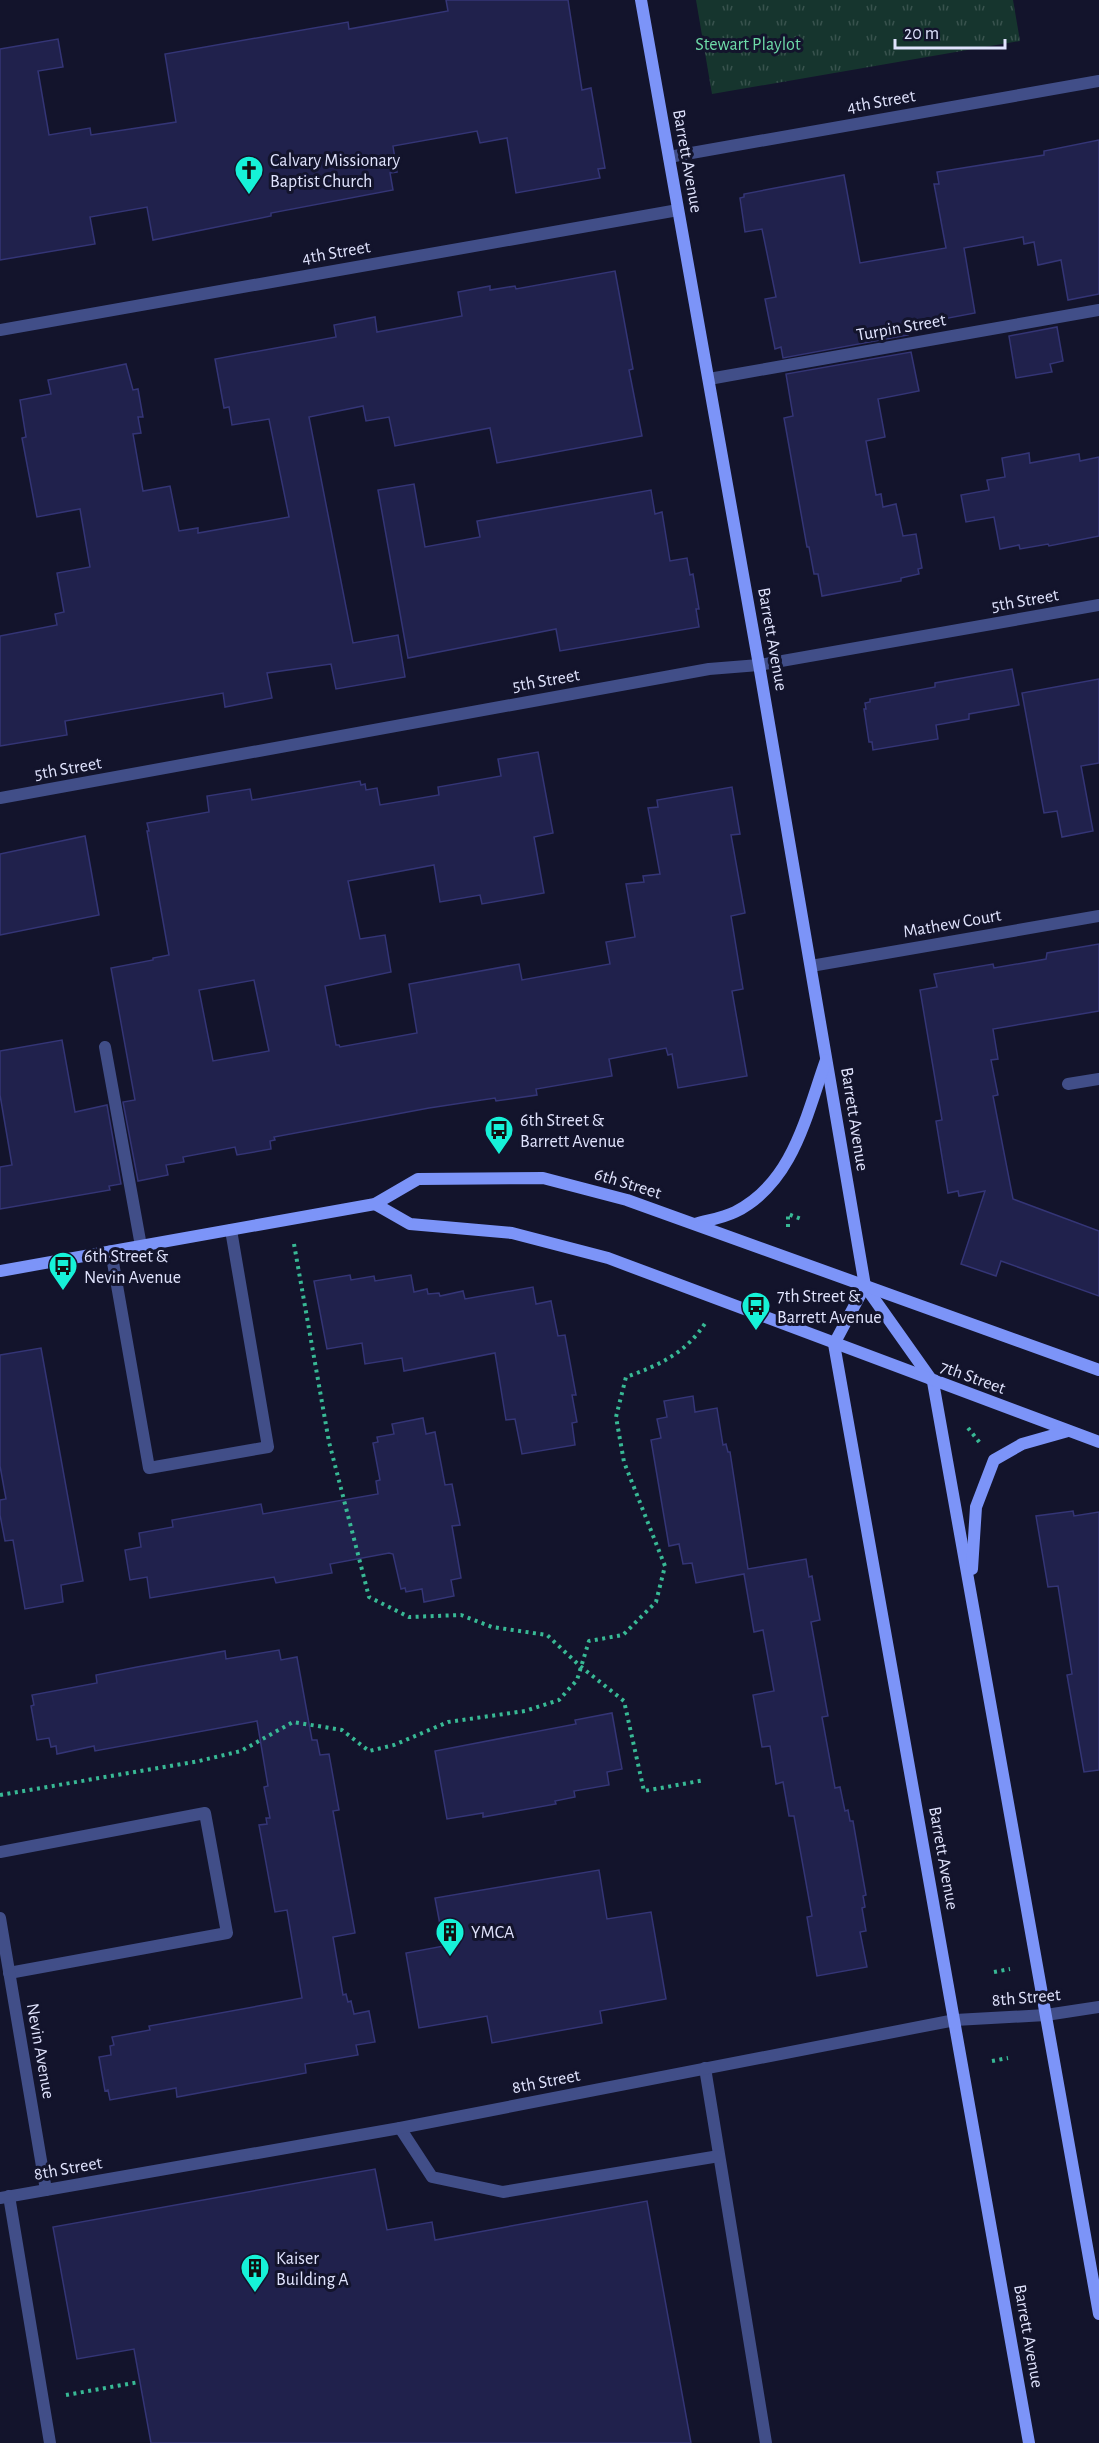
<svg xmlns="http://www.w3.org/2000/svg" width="1099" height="2443" viewBox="0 0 1099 2443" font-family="'Alegreya Sans',sans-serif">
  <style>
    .grass { fill: url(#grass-tufts) }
    .building { fill: #20214c; stroke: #343576; stroke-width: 1.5; fill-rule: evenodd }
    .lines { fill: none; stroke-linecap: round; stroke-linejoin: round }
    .path { stroke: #38b995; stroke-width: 4; stroke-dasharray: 3 4.5; stroke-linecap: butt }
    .lane { stroke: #414e88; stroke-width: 12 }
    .street { stroke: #414e88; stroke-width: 12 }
    .secondary { stroke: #7c94f8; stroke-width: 12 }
    .labels { text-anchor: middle; stroke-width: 6; stroke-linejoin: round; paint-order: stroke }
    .park-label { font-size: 18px; fill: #6edba8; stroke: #13142c }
    .street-label { font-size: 18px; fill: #e0e3fd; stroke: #13142c }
    .poi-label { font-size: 18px; fill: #e0e3fd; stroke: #13142c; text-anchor: start }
  </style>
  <defs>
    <pattern id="grass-tufts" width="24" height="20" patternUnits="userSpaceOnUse" patternTransform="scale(1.5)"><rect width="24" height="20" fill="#16352e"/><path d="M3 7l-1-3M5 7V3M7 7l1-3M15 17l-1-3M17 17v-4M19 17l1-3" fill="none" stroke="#38524d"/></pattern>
  </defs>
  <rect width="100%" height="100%" fill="#13142c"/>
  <path class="grass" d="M696 0H1013L1020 41 712 94Z"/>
  <g class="building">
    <path d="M446 0H568L582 90 591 88 605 168 598 169 600 178 516 193 507 138 480 143 477 131 393 146 397 172 390 173 393 190 271 213V216L153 240 147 207 90 217 95 244 0 260V49L58 39 63 67 38 71 49 135 90 128 91 135 176 122 165 54 348 22 349 29 448 11Z"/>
    <path d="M1099 140V294L1068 300 1061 260 1038 265 1034 242 1024 244 1023 237 964 248 975 313 906 326 908 335 783 358 781 347 775 349 765 299 776 297 762 229 745 232 740 198 744 197V194L844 175 860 263 946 248 934 184H939L937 172 1044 155V151Z"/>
    <path d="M615 271 633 369 629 370 642 436 497 463 490 428 395 446 389 417 366 421 363 406 309 417 353 643 398 635 405 677 336 689 331 664 267 673 272 698 225 707 223 693 65 721 67 735 0 746V636L57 625 55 614 64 612 57 573 90 567 80 509 37 517 22 438 26 437 20 400 51 394 48 380 126 364 133 390 138 389 143 417H138L141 433 133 434 143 491 170 486 179 531 198 528V533L289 517 269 419 232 425 229 407 224 408 215 359 336 337 334 325 375 317 377 332 462 316 458 292 490 286V290L515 286 516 289Z"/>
    <path d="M1057 327 1063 361 1050 364 1052 372 1016 378 1009 336Z"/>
    <path d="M911 352 919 391 878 399 885 437 866 441 876 495 881 494 883 507 896 504 903 536 916 534 922 568 918 569 919 574 901 578V581L822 596 818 574H814L809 547H807L784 418 793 416 786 374Z"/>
    <path d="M1029 453 1030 463 1079 454 1080 461 1099 457V536L1049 546 1048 544 1020 549 1019 545 1000 549 994 517 966 522 961 495 989 490 987 480 1005 477 1002 458Z"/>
    <path d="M414 484 425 547 480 537 477 521 651 490 655 514 662 512 670 561 687 558 690 575 693 574 699 609H696L699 627 560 651 556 629 408 658 378 490Z"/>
    <path d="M1012 669 1019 705 969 714V719L936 725 938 739 873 750 872 742H869L864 709H866L865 703 870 702V699L935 687V683Z"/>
    <path d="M1099 679V763L1081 766 1093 831 1062 837 1057 811 1044 813 1022 693Z"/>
    <path d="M538 752 553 833 534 837 544 893 482 904 480 895 440 902 434 865 348 881 360 939 385 935 391 972 325 986 336 1045H339L340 1047 417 1033 409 984 519 964 522 980 610 964 606 942 635 937 626 884 644 882 643 876 660 874 648 808 658 807 657 800 732 787 740 834 731 835 745 913 731 916 743 989 732 991 747 1076 678 1088 672 1054 668 1055 666 1048 609 1059 612 1076 536 1089 537 1095 496 1101 495 1098 429 1108 274 1137 275 1140 270 1141 271 1149 237 1155 235 1147 183 1157 184 1162 166 1165 168 1175 138 1181 123 1102 135 1100 111 968 153 960V958L169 955 147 831H149L147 823 209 812 207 796 250 789 252 800 360 781 361 785 365 784 366 790 377 788 380 805 439 795 438 787 501 776 498 759ZM254 980 269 1051 213 1061 199 990Z"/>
    <path d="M85 836 99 915 0 935V854Z"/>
    <path d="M1099 944V1011L993 1029 998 1059 991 1060 998 1095 993 1096 1013 1199 1099 1231V1296L1001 1261 996 1276 961 1264 985 1191 959 1196 958 1191 948 1193 936 1121 942 1120 920 990 937 987 934 974 993 964 994 968 1046 959 1047 953Z"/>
    <path d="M62 1040 75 1112 107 1105 121 1184 109 1186 110 1190 0 1209V1167L12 1165 0 1095V1051Z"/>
    <path d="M350 1275 351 1280 374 1276 375 1281 411 1275 414 1292 427 1289 428 1294 439 1293 440 1296 463 1291 465 1299 533 1287 536 1304 551 1301 558 1336 565 1335 576 1395H572L577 1422 572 1423 575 1445 522 1454 515 1419 506 1420 495 1353 404 1371 402 1358 365 1364 362 1343 327 1349 314 1281Z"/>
    <path d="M41 1348 83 1581 61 1585 63 1602 25 1609 13 1540 5 1541 0 1515V1500L6 1499 0 1466V1355Z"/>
    <path d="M693 1396 695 1412 717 1408 723 1445 726 1444 728 1452H730L748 1569 806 1559 809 1577 812 1576 820 1620 811 1622 828 1716 822 1717 835 1788 840 1787 845 1811 848 1810 850 1821H853L862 1873 866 1895 863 1896 865 1907 862 1908 866 1931 860 1932 867 1967 817 1976 807 1917 812 1916 794 1816H789L783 1782 776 1784 770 1746 762 1747 753 1695 774 1691 763 1630 754 1632 744 1574 696 1583 692 1563 683 1564 679 1544 669 1546 651 1440 661 1438 657 1419 667 1417 664 1401Z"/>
    <path d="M423 1418 426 1434 435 1432 445 1485 452 1484 460 1525 452 1526 461 1578 451 1580 454 1596 424 1602 422 1589 406 1592 405 1588 401 1589 393 1554 389 1553 330 1564 332 1573 276 1583 274 1577 150 1598 147 1577 130 1580 125 1550 141 1547 139 1533 173 1527 172 1520 261 1504 263 1514 378 1494 376 1481 380 1480 373 1443 378 1442 377 1437 394 1434 392 1424Z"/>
    <path d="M1073 1511 1074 1516 1099 1512V1770L1084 1772 1067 1675 1072 1674 1058 1586 1048 1587 1036 1516Z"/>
    <path d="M279 1650 281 1660 297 1657 312 1740H317L320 1755 329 1754 339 1810 333 1811 355 1933 333 1937 343 1995 346 1994 348 2002 351 2001 354 2014 369 2011 375 2042 356 2045 358 2055 305 2064 306 2073 177 2097 176 2088 110 2100 108 2090 105 2091 99 2057 111 2055 110 2046 114 2045 112 2037 150 2030 149 2026 302 1998 287 1910 275 1912 259 1825 267 1824 266 1818H270L264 1787 268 1786 257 1721 95 1751 94 1746 57 1754 56 1746 51 1747 49 1738 37 1740 31 1706 34 1705 32 1695 97 1683 96 1675 137 1667 225 1651 226 1659Z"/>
    <path d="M612 1713 622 1769 607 1772 609 1785 574 1791 575 1797 555 1801 556 1804 483 1817V1813L447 1819 435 1751 576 1724 575 1720Z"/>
    <path d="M599 1870 607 1919 651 1912 666 1999 600 2011 602 2023 492 2043 487 2016 419 2028 406 1953 444 1946 435 1898Z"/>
    <path d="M375 2169 387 2230 432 2222 435 2240 647 2201 691 2443H151L134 2349 77 2359 53 2227Z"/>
  </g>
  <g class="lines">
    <g class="path">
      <path d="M788 1227V1214L801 1219"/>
      <path d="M294 1244 329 1442 369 1597 409 1617 461 1615 492 1627 547 1635 580 1666 624 1701 644 1791 705 1780"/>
      <path d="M968 1428 980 1443"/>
      <path d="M0 1795 199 1761 241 1751 293 1722 342 1730 369 1751 394 1745 448 1722 525 1711 559 1700 577 1680 589 1641 623 1635 656 1602 665 1566 624 1462 616 1417 626 1377C660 1365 686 1353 706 1322"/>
      <path d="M994 1972 1010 1969"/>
      <path d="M992 2061 1008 2058"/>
      <path d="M66 2395 139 2382"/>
    </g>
    <g class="lane">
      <path d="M709 379 1099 310"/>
      <path d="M811 966 1099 916"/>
      <path d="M105 1047 141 1246"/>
      <path d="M1068 1084 1099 1079"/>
      <path d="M111 1251 149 1468 268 1447 231 1230"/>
      <path d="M0 1852 205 1813 227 1933 9 1973"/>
      <path d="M705 2068 766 2443"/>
      <path d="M400 2128 432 2177 503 2192 719 2156"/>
      <path d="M9 2196 50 2443"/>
    </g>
    <g class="street">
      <path d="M669 157 1099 81"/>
      <path d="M0 330 678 210"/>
      <path d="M0 798 709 669 759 665 1099 605"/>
      <path d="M0 1918 46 2190"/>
      <path d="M0 2198 400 2128 955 2020 1046 2015 1099 2007"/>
    </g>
    <g class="secondary">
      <path d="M641 0 759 665 865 1286 933 1382 1099 2314"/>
      <path d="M375 1204 410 1224 512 1233 608 1258 1099 1442"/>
      <path d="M695 1224C708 1220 723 1218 735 1212 793 1183 806 1116 826 1060"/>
      <path d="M0 1271 375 1204 418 1179 543 1178 627 1200 1099 1370"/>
      <path d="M865 1286 834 1344 1029 2443"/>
      <path d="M972 1569 976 1507 994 1460 1022 1444 1068 1431"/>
    </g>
  </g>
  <defs>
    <g id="church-pin" transform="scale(1.5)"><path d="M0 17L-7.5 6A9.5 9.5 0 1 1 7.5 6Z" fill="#16f2d8" stroke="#13142c"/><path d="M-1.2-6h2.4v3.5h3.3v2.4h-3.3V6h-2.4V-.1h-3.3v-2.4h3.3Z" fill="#111"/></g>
    <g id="bus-pin" transform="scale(1.5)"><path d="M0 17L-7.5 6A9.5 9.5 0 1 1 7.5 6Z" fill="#16f2d8" stroke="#13142c"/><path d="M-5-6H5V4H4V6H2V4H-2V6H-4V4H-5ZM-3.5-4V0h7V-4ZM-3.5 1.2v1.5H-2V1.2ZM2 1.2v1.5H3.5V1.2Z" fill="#111"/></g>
    <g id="building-pin" transform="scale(1.5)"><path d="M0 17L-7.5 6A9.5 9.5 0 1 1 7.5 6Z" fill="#16f2d8" stroke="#13142c"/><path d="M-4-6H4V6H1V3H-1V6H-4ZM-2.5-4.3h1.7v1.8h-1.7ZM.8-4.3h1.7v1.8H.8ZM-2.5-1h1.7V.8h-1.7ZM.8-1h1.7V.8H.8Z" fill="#111"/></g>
  </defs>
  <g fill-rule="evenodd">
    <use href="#church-pin" x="249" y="170"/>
    <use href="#bus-pin" x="499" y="1130"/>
    <use href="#bus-pin" x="63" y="1266"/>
    <use href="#bus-pin" x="756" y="1306"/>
    <use href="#building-pin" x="450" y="1932"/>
    <use href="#building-pin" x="255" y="2268"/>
  </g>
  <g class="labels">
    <g class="park-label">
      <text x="748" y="50">Stewart Playlot</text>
    </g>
    <g class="street-label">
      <text transform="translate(881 101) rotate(-10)" y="6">4th Street</text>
      <text transform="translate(688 161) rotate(80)" y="6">Barrett Avenue</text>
      <text transform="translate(336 252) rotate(-10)" y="6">4th Street</text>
      <text transform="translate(901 327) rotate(-10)" y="6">Turpin Street</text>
      <text transform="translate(1025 600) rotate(-10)" y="6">5th Street</text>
      <text transform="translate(773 639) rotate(80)" y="6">Barrett Avenue</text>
      <text transform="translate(546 680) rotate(-10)" y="6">5th Street</text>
      <text transform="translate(68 768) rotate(-10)" y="6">5th Street</text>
      <text transform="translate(952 923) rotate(-10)" y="6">Mathew Court</text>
      <text transform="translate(855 1119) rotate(81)" y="6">Barrett Avenue</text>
      <text transform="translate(628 1183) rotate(17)" y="6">6th Street</text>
      <text transform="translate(973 1377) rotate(20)" y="6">7th Street</text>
      <text transform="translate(944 1858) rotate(80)" y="6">Barrett Avenue</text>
      <text transform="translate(1026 1997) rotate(-5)" y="6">8th Street</text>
      <text transform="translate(41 2051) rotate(80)" y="6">Nevin Avenue</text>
      <text transform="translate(546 2081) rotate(-11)" y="6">8th Street</text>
      <text transform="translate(68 2168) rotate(-10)" y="6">8th Street</text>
      <text transform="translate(1029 2336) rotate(80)" y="6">Barrett Avenue</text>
    </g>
    <g class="poi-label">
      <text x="270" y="166">Calvary Missionary<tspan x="270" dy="21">Baptist Church</tspan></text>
      <text x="520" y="1126">6th Street &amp;<tspan x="520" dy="21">Barrett Avenue</tspan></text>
      <text x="84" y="1262">6th Street &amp;<tspan x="84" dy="21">Nevin Avenue</tspan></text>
      <text x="777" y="1302">7th Street &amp;<tspan x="777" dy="21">Barrett Avenue</tspan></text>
      <text x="471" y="1938">YMCA</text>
      <text x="276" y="2264">Kaiser<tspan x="276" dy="21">Building A</tspan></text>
    </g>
  </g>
  <path d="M895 39v9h110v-9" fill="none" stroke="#e0e3fd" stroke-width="3"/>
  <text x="904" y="39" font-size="18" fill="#e0e3fd" stroke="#13142c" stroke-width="4.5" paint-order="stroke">20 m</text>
</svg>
